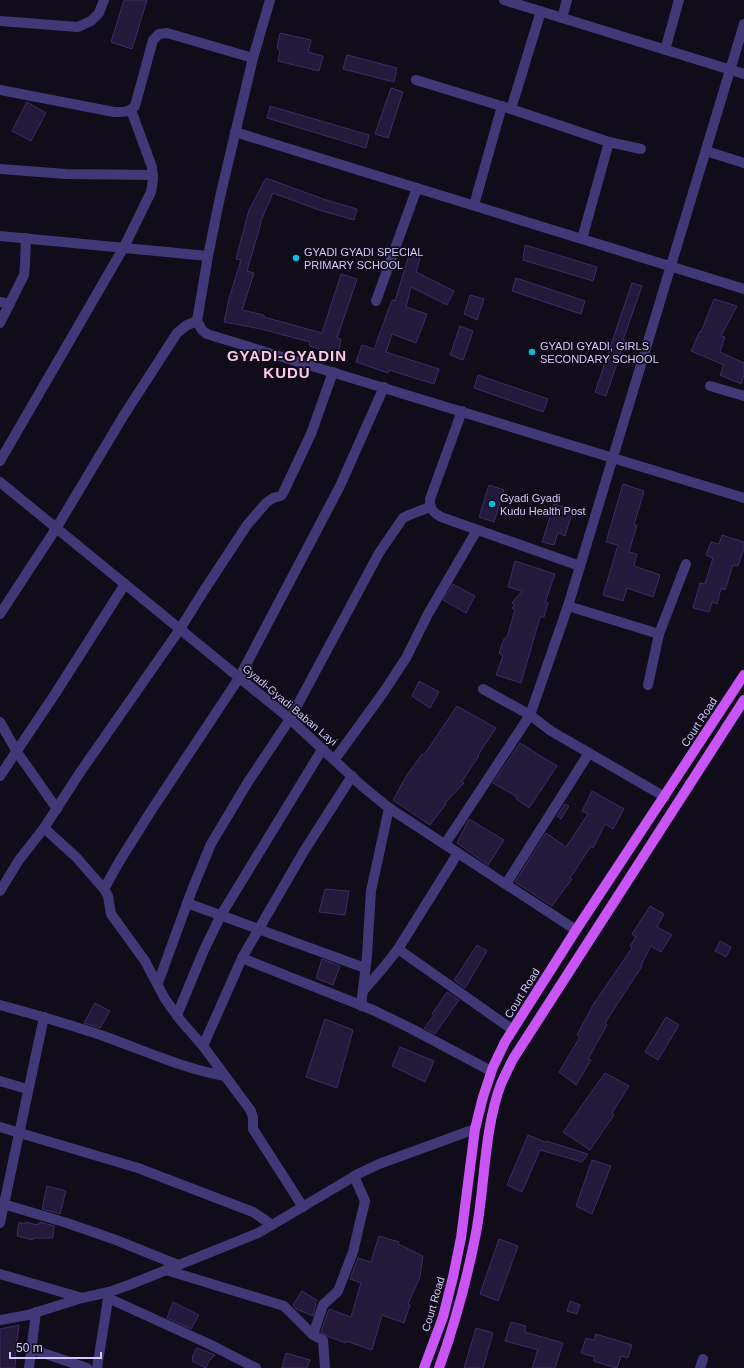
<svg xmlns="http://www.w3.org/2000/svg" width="744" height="1368" viewBox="0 0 744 1368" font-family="Arial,sans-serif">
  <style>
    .building { fill: #23193a; stroke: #3d2c65 }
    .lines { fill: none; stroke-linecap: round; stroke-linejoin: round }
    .minor { stroke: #413977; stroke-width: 10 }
    .major { stroke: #c955f6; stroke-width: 10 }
    .poi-dot { fill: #0db9e3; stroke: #100c1a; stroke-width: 1.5 }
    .labels { text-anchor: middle; stroke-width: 3.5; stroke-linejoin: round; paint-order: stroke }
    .poi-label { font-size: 11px; fill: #d3c8fc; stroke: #100c1a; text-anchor: start }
    .street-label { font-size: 11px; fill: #d3c8fc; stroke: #100c1a }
    .district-label { font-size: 15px; font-weight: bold; letter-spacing: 1px; fill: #fccae5; stroke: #100c1a }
  </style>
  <rect width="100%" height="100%" fill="#100c1a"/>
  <g class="building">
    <path d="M124 0H147L132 49 111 42Z"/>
    <path d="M280 33 311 40 308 52 323 56 319 71 278 61 280 51 277 48Z"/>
    <path d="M347 55 397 68 394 82 343 69Z"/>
    <path d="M391 88 403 92 388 138 375 134Z"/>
    <path d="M27 102 46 113 31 141 12 131Z"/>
    <path d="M270 106 369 135 366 148 267 118Z"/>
    <path d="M266 178 326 200 357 209 354 220 319 210 273 193 260 223H261L247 271 254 273 242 310 264 315V317L322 333 341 274 357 279 337 338 341 339 338 354 309 346 310 342 261 329 224 322 229 299 241 260 236 259 249 210Z"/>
    <path d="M525 245 597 267 593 281 523 260Z"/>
    <path d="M409 255 420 258 416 272 454 291 447 305 411 287 406 307 427 314 416 343 392 334 386 352 439 369 434 384 389 370 388 373 356 362 362 345 374 349 392 300 395 301Z"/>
    <path d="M516 278 585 301 581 314 512 291Z"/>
    <path d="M632 283 642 286 623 340H625L606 396 595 392Z"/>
    <path d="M470 295 484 299 477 320 464 314Z"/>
    <path d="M714 299 737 306 721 336 725 337 720 352 744 363V375L741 384 720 375 724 365 691 351 700 331 701 332Z"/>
    <path d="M460 326 473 331 463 360 450 355Z"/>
    <path d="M478 375 548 399 543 412 474 388Z"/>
    <path d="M623 484 644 491 634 525H637L629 552 637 554 634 566 660 575 653 597 627 588 623 601 603 595 618 545 606 542Z"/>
    <path d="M489 485 504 490 494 522 479 517Z"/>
    <path d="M554 504 573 510 565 536 558 533 554 545 542 542Z"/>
    <path d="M722 535 744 542V548L738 566 733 565 725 590 721 588 717 604 712 602 709 612 693 608 700 583 705 584 713 558 706 555 711 542 719 544Z"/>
    <path d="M515 561 555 574 545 603H548L544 617H540L521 683 496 675 503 656 499 653 504 639 507 637 515 610 512 608 515 605 512 603 522 591 508 587Z"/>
    <path d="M453 584 475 596 466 613 443 600Z"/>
    <path d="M419 681 439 692 430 708 412 696Z"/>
    <path d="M457 706 496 728 478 755 479 756 462 781 464 783 445 803 446 804 430 825 393 800 407 775 422 754 424 755Z"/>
    <path d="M520 743 557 766 529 808 516 799 517 797 493 783Z"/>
    <path d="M592 791 624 809 613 829 605 824 593 848 591 846 570 878 572 879 552 906 515 882 546 833 566 847 588 814 582 811Z"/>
    <path d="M565 804 569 806 561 819 557 816Z"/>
    <path d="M469 819 504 840 488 865 457 843Z"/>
    <path d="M325 889 349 891 345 915 319 912Z"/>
    <path d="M650 906 664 914 657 927 672 935 661 952 651 946 641 965 642 966 605 1023 607 1025 588 1059 591 1060 576 1085 559 1072 580 1037 577 1035 593 1005 632 948 630 946 636 937 632 934Z"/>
    <path d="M720 941 731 947 726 957 715 951Z"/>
    <path d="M477 945 487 951 465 988 454 980Z"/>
    <path d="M322 959 340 966 333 985 316 978Z"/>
    <path d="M447 992 459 1000 435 1034 424 1028 434 1015 432 1014Z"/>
    <path d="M95 1003 110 1011 100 1028 84 1023Z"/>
    <path d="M666 1017 679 1025 658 1060 645 1052Z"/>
    <path d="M325 1019 353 1030 337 1088 306 1077Z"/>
    <path d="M400 1047 434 1061 425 1082 392 1066Z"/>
    <path d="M605 1073 629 1086 612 1113 614 1115 590 1150 563 1132Z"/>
    <path d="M528 1135 545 1142 546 1141 588 1154 582 1162 540 1150 522 1192 507 1185Z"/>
    <path d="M592 1160 611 1166 592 1214 576 1206Z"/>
    <path d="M47 1186 66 1191 60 1214 42 1209Z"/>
    <path d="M19 1222 24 1224 26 1222 37 1225V1224H40V1222L54 1226 53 1238H33V1240L17 1236Z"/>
    <path d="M379 1236 399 1242 398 1244 423 1256 420 1277 408 1304 410 1305 404 1323 382 1315 372 1350 346 1341V1343L329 1337 321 1332 329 1309 351 1317 361 1283 350 1279 358 1258 371 1262Z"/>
    <path d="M499 1239 518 1246 498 1301 480 1294Z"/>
    <path d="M302 1291 317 1300 315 1304H316L313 1316 296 1309 293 1305Z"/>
    <path d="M570 1301 580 1305 577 1314 567 1311Z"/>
    <path d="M173 1302 199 1315 191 1329 167 1318Z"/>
    <path d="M511 1322 526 1326 525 1332 563 1343 555 1368H532L538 1350 505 1341Z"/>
    <path d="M19 1325 15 1355 16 1356 15 1368H0V1329Z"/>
    <path d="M476 1328 493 1333 483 1368H464Z"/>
    <path d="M596 1334 632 1345 628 1358 621 1356 617 1368H616L593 1361 595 1357 581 1353 586 1338 594 1340Z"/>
    <path d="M197 1348 215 1355 209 1361 206 1368 192 1361 193 1355Z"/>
    <path d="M286 1353 310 1360 307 1368H282Z"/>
  </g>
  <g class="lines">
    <g class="minor">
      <path d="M270 0 253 58 220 197 208 256 197 321 202 330 207 334 744 498"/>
      <path d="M504 0 744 74"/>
      <path d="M562 18 567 0"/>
      <path d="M0 21 78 27 91 21 99 13 104 0"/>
      <path d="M665 50 679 0"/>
      <path d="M416 80 511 109 609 142 582 239"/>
      <path d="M0 90 114 112C123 112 128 113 135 106L153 40 159 34 167 33 253 58"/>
      <path d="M511 109 541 11"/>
      <path d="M235 132 744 289"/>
      <path d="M609 142 641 149"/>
      <path d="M706 151 744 163"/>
      <path d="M0 169 66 174 153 175"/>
      <path d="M474 205 502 106"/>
      <path d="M0 236 208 256"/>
      <path d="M376 301 417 188"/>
      <path d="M0 302 10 304"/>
      <path d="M0 323 24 275 25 265 26 238"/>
      <path d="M710 386 744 396"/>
      <path d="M462 411 430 499C430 508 432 512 441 517L580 566"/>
      <path d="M0 461 124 247 151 192 153 180 152 167 131 110"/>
      <path d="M0 482 290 719 362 786 389 808 576 930"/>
      <path d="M568 606 659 634"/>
      <path d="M0 614 57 527 124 415 177 333 187 325 197 321"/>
      <path d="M648 685 659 634 686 564"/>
      <path d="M0 722 17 752 57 809"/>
      <path d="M335 759 383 693 406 658 428 614 477 530"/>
      <path d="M0 776 55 694 125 584"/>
      <path d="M665 797 551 731 530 715 568 606 744 24"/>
      <path d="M44 828 76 857 104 889 108 896 111 914 145 961 165 999 181 1021 203 1046 251 1111 253 1118V1129L303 1207"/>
      <path d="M445 844 530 715 483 689"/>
      <path d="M506 884 589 753"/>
      <path d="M104 889 119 862 151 811 239 678 340 486 384 387"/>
      <path d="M0 891 19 860 44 828 81 771 180 629 203 592 247 525 266 503 273 498 281 496 283 493 311 434 333 372"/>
      <path d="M187 903 365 968"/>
      <path d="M398 949 513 1030"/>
      <path d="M242 958 373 1010 410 1028 491 1071"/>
      <path d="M158 983 192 890 211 844 248 782 290 719 379 553 403 518 409 515 430 507"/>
      <path d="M363 991 383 968 398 949 458 853"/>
      <path d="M0 1005C36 1015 73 1025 109 1038 147 1052 185 1069 225 1076"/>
      <path d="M361 1006 367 955 371 891 389 808"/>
      <path d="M177 1015 204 950 221 915 323 748"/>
      <path d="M203 1046 242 958 304 851 352 776"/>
      <path d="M0 1081 27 1089"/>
      <path d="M0 1127 138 1168 253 1212 272 1225"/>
      <path d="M0 1203 67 1223 116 1240 178 1265"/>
      <path d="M0 1223 44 1017"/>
      <path d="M166 1270 284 1306 313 1335"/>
      <path d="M0 1274 82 1298"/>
      <path d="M108 1298 209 1344 256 1368"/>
      <path d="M0 1320 28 1315 82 1298 109 1292 129 1285 258 1233 272 1225 358 1174 379 1164 475 1129"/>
      <path d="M31 1349 87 1368"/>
      <path d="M29 1368 36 1312"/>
      <path d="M97 1368 109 1293"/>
      <path d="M325 1368 323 1340 313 1335 323 1305 338 1291 353 1252 365 1201 354 1176"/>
      <path d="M700 1368 703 1359"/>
    </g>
    <g class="major">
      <path d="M424 1368 443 1317 453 1277 461 1238 475 1129 483 1097 493 1067 505 1042 576 930 744 675"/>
      <path d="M439 1368C455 1324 467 1279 476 1233 485 1185 484 1129 501 1084 505 1075 509 1067 513 1059L744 700"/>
    </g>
  </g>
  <g class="poi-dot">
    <circle cx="296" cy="258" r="4"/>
    <circle cx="532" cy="352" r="4"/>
    <circle cx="492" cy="504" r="4"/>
  </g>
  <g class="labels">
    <g class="poi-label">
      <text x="304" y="256">GYADI GYADI SPECIAL<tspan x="304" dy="13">PRIMARY SCHOOL</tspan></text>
      <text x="540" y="350">GYADI GYADI, GIRLS<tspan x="540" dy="13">SECONDARY SCHOOL</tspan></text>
      <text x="500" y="502">Gyadi Gyadi<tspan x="500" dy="13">Kudu Health Post</tspan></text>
    </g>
    <g class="street-label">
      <text transform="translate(290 705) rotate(40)" y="4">Gyadi-Gyadi Baban Layi</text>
      <text transform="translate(699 722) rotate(-57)" y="4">Court Road</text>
      <text transform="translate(522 993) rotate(-58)" y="4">Court Road</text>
      <text transform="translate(433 1304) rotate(-74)" y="4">Court Road</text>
    </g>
    <g class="district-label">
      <text x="287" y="361">GYADI-GYADIN<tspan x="287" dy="17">KUDU</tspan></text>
    </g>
  </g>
  <path d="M10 1352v6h91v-6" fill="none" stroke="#d3c8fc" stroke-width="2"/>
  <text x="16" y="1352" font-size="12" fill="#d3c8fc" stroke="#100c1a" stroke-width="3" paint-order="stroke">50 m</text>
</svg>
